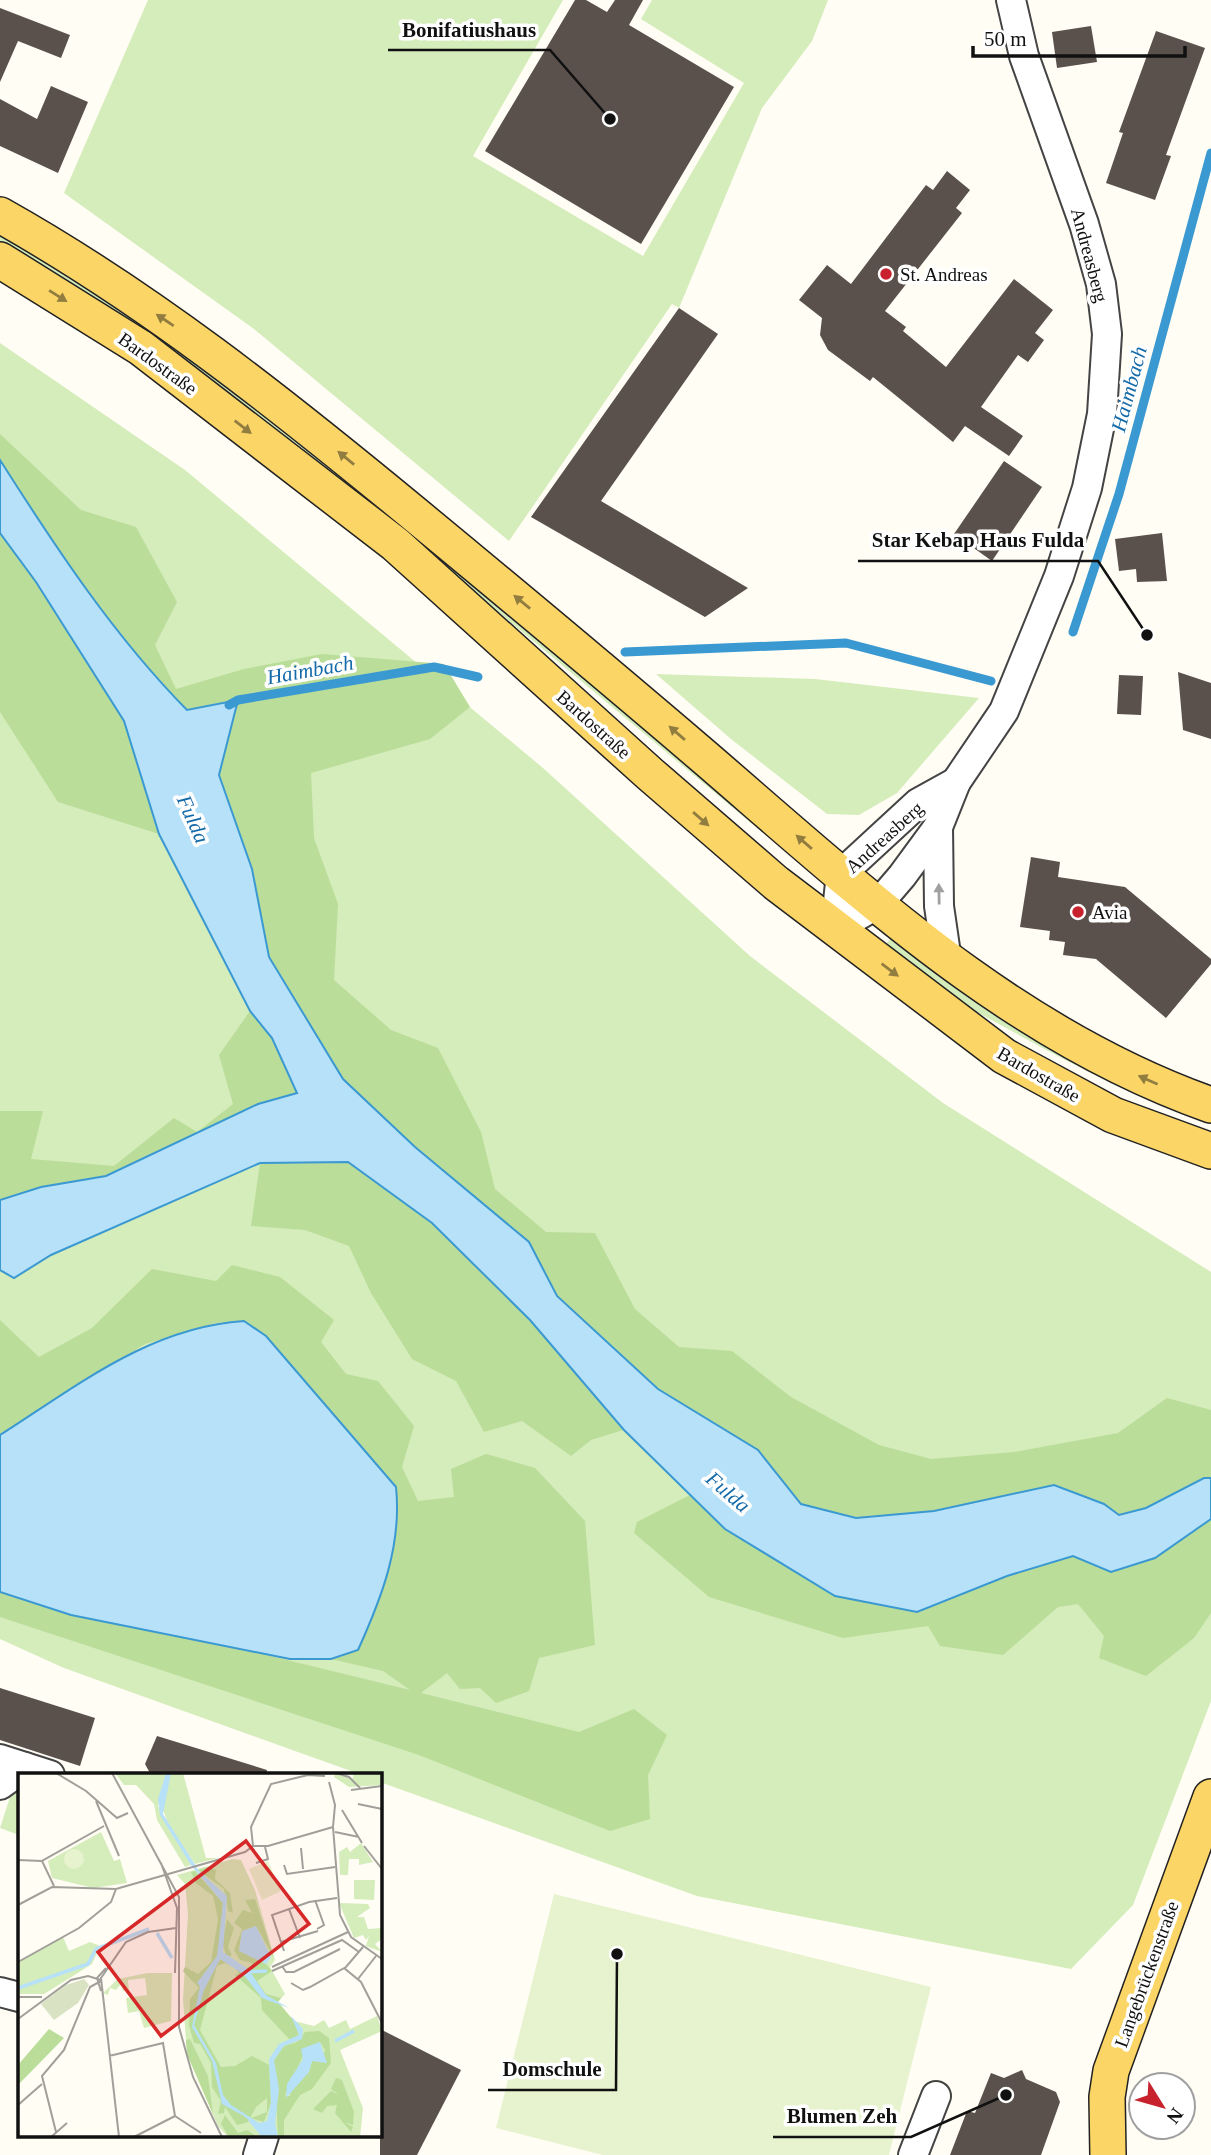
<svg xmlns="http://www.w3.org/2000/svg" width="1211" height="2155" viewBox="0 0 1211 2155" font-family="'Times New Roman',serif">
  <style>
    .green { fill: #d5ecbb }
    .forest { fill: #badd9a }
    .pitch { fill: #e7f3ce }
    .water { fill: #b7e1f8; stroke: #3b99d2; stroke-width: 2 }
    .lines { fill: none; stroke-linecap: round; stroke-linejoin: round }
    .stream { stroke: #3b99d2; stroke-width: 9 }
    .building { fill: #5a514c }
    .minor-casing { stroke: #444; stroke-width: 32 }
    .major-casing { stroke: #222; stroke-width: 38 }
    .minor { stroke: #fff; stroke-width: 28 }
    .major { stroke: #fcd567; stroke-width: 35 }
    .oneway { fill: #927d40 }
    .oneway2 { fill: #a0a0a0 }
    .poi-dot { fill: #c7222d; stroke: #fff; stroke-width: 2.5 }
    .labels { text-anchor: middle; stroke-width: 7; stroke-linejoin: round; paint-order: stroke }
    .street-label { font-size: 19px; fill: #111; stroke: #fff }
    .poi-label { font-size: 19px; fill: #111; stroke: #fff; text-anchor: start }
    .water-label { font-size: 21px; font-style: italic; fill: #146aa9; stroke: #fff }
    .inset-river { fill: none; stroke: #b7e1f8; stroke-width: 3.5 }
    .inset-road { fill: none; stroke: #a09f99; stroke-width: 2 }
    .view { fill: #d62828; fill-opacity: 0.15; stroke: #d62828; stroke-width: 3.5 }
    .inset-edge { fill: none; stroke: #111; stroke-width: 3.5 }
    .leader { fill: none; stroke: #111; stroke-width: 2.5 }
    .callout-dot { fill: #111; stroke: #fff; stroke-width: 2.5 }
    .callout-label { font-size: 21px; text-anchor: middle; font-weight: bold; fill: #111; stroke: #fff; stroke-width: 7; stroke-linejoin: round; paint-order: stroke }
  </style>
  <rect width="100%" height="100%" fill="#fffdf4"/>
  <g class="green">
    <path d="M148 0H563L473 156 643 256 744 83 641 19 652 0H828L812 41 762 108 679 308 672 304 509 541 254 329 64 193Z"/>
    <path d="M0 231 147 323 341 470 801 858 798 862 370 505 35 261 0 241Z"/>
    <path d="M0 343 185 470 543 768 750 956 943 1103 1211 1272V1701L1133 1905 1071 1969 697 1896 380 1782V1775H362L64 1668 0 1639Z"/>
    <path d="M656 674 815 679 979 698 897 793 859 815 827 814 731 739Z"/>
    <path d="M893 935 1211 1119V1124C1139 1099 1074 1066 1008 1029 967 1006 914 983 886 944Z"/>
    <path d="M19 1791V1835L0 1828 10 1797Z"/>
  </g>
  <g class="forest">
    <path d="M0 434 81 510 136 527 177 602 155 645 176 689 244 669 322 654 444 664 470 707 430 739 311 773 314 838 338 904 334 980 391 1030 438 1048 481 1132 495 1189 546 1232 595 1233 635 1309 679 1347 732 1351 791 1397 879 1445 931 1459 1014 1452 1118 1433 1167 1398 1211 1410V1478H1203L1146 1508 1119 1515 1104 1504 1054 1485 934 1511 856 1518 801 1504 758 1450 658 1389 557 1296 528 1242 415 1147 343 1079 250 1012 272 1038 297 1093 258 1104 106 1176 41 1187 0 1230V1111H43L31 1159 114 1166 174 1118 197 1132 233 1104 219 1055 250 1011 159 834 58 802 0 712Z"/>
    <path d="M292 1161 348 1162 432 1223 530 1320 623 1430 591 1440 571 1456 522 1421 484 1432 456 1381 412 1359 371 1293 349 1246 305 1230 251 1226 260 1163Z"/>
    <path d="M232 1265 280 1277 334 1320 321 1342 346 1374 378 1381 414 1426 402 1467 418 1501 454 1497 451 1469 486 1454 535 1468 585 1521 595 1645 539 1658 529 1691 496 1703 480 1688 460 1689 447 1673 421 1693 579 1732 634 1709 667 1735 648 1775 650 1819 610 1831 419 1755 0 1617V1590L410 1690 383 1671 331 1659 358 1650 396 1487 266 1336 243 1321 216 1323 145 1344 0 1435V1320L39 1357 92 1328 152 1269 216 1281Z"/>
    <path d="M690 1495 725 1529 1007 1576 1073 1556 1111 1572 1211 1519V1613L1194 1638 1146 1676 1099 1658 1104 1636 1078 1604 1058 1607 1003 1655 940 1646 928 1626 843 1638 709 1597 634 1533 637 1522Z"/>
  </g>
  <path class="pitch" d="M554 1894 931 1987 889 2155H603L496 2128Z"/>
  <g class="water">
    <path d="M0 460C56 548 114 636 187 710L238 700 219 775 252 869 269 957 343 1079 415 1147 529 1242 557 1296 658 1389 758 1450 801 1504 856 1518 934 1511 1054 1485 1104 1504 1119 1515 1146 1508 1204 1478H1211V1519L1155 1558 1111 1572 1073 1556 1007 1576 917 1612 835 1596 725 1529 624 1430 530 1320 432 1223 348 1162 260 1163 51 1255 14 1278 0 1270V1200L41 1187 106 1176 258 1104 297 1093 272 1038 250 1011 159 834 124 721 36 582 0 533Z"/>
    <path d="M244 1321 266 1336 396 1487C402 1545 382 1597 358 1650L331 1659H290L71 1615 0 1592V1435C77 1386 150 1327 244 1321Z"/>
  </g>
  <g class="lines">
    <g class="stream">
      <path d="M1073 632 1119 494 1211 153"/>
      <path d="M625 652 846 643 991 681"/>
      <path d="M229 705 238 700 434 667 478 677"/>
    </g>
  </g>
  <g class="building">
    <path d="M575 0H586L607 12 615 0H643L629 25 734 87 641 244 485 151Z"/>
    <path d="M0 8 70 35 61 58 18 41 0 82Z"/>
    <path d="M1091 26 1097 62 1057 68 1052 32Z"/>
    <path d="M1156 31 1205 48 1166 155 1171 156 1155 200 1106 183 1123 133 1119 132Z"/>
    <path d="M51 86 88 102 58 173 0 146V99L37 119Z"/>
    <path d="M947 171 970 190 956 208 962 213 885 311 906 327 903 331 946 367 1014 279 1053 310 1035 333 1044 340 1028 362 1018 355 981 407 1023 436 1009 456 965 426 953 442 873 377 870 381 828 350 820 335 822 318 799 300 827 265 851 284 926 185 933 190Z"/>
    <path d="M679 308 718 334 601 501 748 588 705 617 531 517Z"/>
    <path d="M1004 461 1042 487 992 561 954 534Z"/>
    <path d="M1162 533 1167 581 1137 582 1136 569 1119 571 1115 539Z"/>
    <path d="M1178 672 1211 683V739L1183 730Z"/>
    <path d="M1119 675 1143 676 1141 715 1117 714Z"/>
    <path d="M1031 857 1060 862 1058 877 1125 887 1211 959V964L1166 1018 1096 959 1063 955 1065 942 1049 940 1050 931 1020 927Z"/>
    <path d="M0 1688 95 1718 80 1766 0 1740Z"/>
    <path d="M157 1736 267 1770 266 1775H151L145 1764Z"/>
    <path d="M380 2029 461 2070 417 2155H380Z"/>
    <path d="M1022 2070 1026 2079 1056 2092 1060 2102 1041 2155H950L967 2111 975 2113 991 2073 1004 2078Z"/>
  </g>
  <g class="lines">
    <g class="minor-casing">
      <g id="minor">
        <path d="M938 827 939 906 947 961"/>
        <path d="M835 929 878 904 902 876 938 827 956 782 1004 711 1059 576 1087 488 1102 414 1107 334 1101 284 1084 224 1024 56 1011 0"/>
        <path d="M835 929 841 874 918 803 956 782"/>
        <path d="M0 1759 50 1775"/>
        <path d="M0 1785 25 1767"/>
        <path d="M0 1992 19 1997"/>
        <path d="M258 2155 264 2136"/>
        <path d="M913 2155 936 2096"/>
      </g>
    </g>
    <g class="major-casing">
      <g id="major">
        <path d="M0 215C148 298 281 404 412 512 509 592 606 673 702 755 859 890 1012 1035 1211 1105"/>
        <path d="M0 260 141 348 395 544 650 774 776 883 1004 1056 1113 1115 1211 1151"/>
        <path d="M1108 2155 1107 2097 1111 2071 1211 1797"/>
      </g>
    </g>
    <use href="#minor" class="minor"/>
    <use href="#major" class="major"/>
  </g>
  <defs><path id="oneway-solid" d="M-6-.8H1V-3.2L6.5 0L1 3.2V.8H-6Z" transform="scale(1.75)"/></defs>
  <g class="oneway">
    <use href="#oneway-solid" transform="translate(58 296) rotate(32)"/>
    <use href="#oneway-solid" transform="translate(165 320) rotate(-146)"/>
    <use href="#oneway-solid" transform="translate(243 427) rotate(38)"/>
    <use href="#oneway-solid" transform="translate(346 458) rotate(-141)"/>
    <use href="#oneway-solid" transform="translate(522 602) rotate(-141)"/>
    <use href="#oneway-solid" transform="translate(677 733) rotate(-139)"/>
    <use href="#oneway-solid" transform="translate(701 819) rotate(41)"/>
    <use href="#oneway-solid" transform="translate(804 842) rotate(-139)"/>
    <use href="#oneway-solid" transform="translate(890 970) rotate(37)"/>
    <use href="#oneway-solid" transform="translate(1148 1080) rotate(-156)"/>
  </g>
  <use class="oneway2" href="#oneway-solid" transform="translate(939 894) rotate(-91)"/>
  <g class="poi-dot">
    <circle cx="886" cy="274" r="7"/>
    <circle cx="1078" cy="912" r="7"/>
  </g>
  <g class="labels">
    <g class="street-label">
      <text transform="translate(1090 255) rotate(75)" y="7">Andreasberg</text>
      <text transform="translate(158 363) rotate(36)" y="7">Bardostraße</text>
      <text transform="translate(594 724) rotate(42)" y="7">Bardostraße</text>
      <text transform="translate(884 837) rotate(-42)" y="7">Andreasberg</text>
      <text transform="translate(1039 1074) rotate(30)" y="7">Bardostraße</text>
      <text transform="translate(1146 1974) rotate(-70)" y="7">Langebrückenstraße</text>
    </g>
    <g class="poi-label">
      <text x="900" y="281">St. Andreas</text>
      <text x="1092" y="919">Avia</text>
    </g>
    <g class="water-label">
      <text transform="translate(1129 389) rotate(-75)" y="7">Haimbach</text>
      <text transform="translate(310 670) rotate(-10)" y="7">Haimbach</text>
      <text transform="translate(193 819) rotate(66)" y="7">Fulda</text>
      <text transform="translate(728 1492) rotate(41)" y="7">Fulda</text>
    </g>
  </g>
  <g transform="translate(18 1773)">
    <rect width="364" height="364" fill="#fffdf4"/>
    <path d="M97 0H148L140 33 173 92 167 94 139 47 136 31 118 12H106ZM153 0H165L188 85H200L177 91 151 53 144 34ZM336 0H364V12L331 14 316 4 317 1 335 5ZM83 59 96 88 102 86 109 110 75 115 34 105 30 88ZM343 70 355 89 341 92V86H331L330 102H322L321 79 329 74 332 79ZM215 86 223 87 237 117 257 187 252 194 267 221 260 229 276 248 296 253 306 247 311 255 328 247 332 256 359 243 364 258 322 277 345 335 342 364H210L200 353 169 281 165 226 170 141 167 111 159 102ZM336 107H357L356 127 336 126ZM321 130 350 131 352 135 339 144H346L350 156 364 155V166L357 171 364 179 348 173 351 163 348 167 345 162 336 165ZM45 164 51 178 72 169 82 173 74 191 26 221H0V189ZM129 200H154L153 248 126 255 121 238 110 240 108 225 129 222 127 205 110 207 111 218H105L103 211 98 217 92 215 90 222 85 220 100 206Z" fill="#d5ecbb"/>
    <path d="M189 94 198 97 197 106 212 120 215 140 210 138 206 116 180 97ZM177 98 205 130 199 192 202 186 218 194 222 198 233 199 234 190 222 187 216 177 224 156 216 150 225 137 234 140 227 127 237 126 256 185 238 153 224 158 221 177 248 191 254 198 239 208 248 221 263 225 260 229 280 253 281 262 272 267 244 237 243 225 217 202 221 200 217 195 207 190 199 193 182 257 203 294 217 293 234 283 251 292 253 330 246 349 233 345 249 339V325L238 334 230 349 219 352 207 334 206 340 200 341 203 328 194 314 193 290 182 271 176 270 171 252 172 226 181 215 165 198 167 194 180 201 193 189 200 146 195 123 178 110 173 99ZM209 146 216 155 210 174 214 182 209 185 204 170ZM31 256 46 265 0 312V292ZM301 258 311 265 313 290 294 316 282 322 266 347V364H260L256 287 266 273 279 269 287 259ZM302 269 307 277 304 288H294L291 299 273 315 272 323H267L288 276ZM172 266 190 303 195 341 169 281 168 267ZM318 305 324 307 336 339 335 352 326 349 335 354 333 359 317 340 319 332 309 333 304 340 295 336 313 318 321 322 313 316ZM207 342 220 360 229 357 239 364H211L203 351Z" fill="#badd9a" fill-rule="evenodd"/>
    <path d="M66 206 71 212 60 230 36 247 23 231 48 212Z" fill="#d9e3c3"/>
    <path d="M46 86a10 10 0 1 1 20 0a10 10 0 1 1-20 0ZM250 88 263 118 244 127 231 96Z" fill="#e7f3ce"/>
    <path d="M148 0H153L145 41 181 98 209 123 205 179 230 196 248 222 271 235 244 225 225 201 202 186 186 217 176 252 198 290 205 322 213 332 241 350 249 348 253 330 251 286 261 271 281 262 273 243 285 256 284 266 266 273 256 287 261 316 257 350 260 364H249L226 343 204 331 194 288 174 254 182 213 179 210 199 183 205 130 173 92 142 42 140 26ZM238 153 253 184 248 191 221 178 224 158ZM302 269 309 290 294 288 291 299 268 325 269 311 285 286 283 276Z" fill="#b7e1f8"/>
    <path class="inset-river" d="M139 160 154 185M227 199 249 198M0 215 70 191 78 176 131 156M317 268 336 258M232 347 246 364"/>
    <path class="inset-road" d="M38 0 68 18 99 45 110 40M94 0 161 124V254L175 304 204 364M318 0 331 4 342 15M311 9 317 32 315 54M333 17 364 13M78 28 101 83M340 31 364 36M324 37 344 70M315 54 322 142 333 164 364 186M317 59 341 64M235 73H250L315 54M346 73 364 96M283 75 285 96M0 87 24 88M143 90 159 135 157 200M238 90 250 86 247 74M266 92 269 101 317 94M36 113 24 88 86 53M297 127 306 152 299 156M0 132 34 114 98 116 227 79 235 73 233 54 253 11 290 2 307 3M271 136 282 165M263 169 300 158M266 178 254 142 291 129 319 125M0 189 61 155 93 129 98 116M264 193 268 199H276L322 176M254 194 330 159M326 195 343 209 364 250M254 198 324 167 341 179M340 206 358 183M273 210 285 217 292 214 328 194 345 174M83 218 79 205 88 195M0 224H24M0 246 53 207 70 203 83 207M91 283 145 270 157 343M0 332 24 311M157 343 183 360M38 359 24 303 46 277 72 214 83 208M33 364 49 350M101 364 83 205 108 169 130 159 158 155M116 364 157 343"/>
    <path class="view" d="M228 68 291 151 143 263 80 179Z"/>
    <rect width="364" height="364" class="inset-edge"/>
  </g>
  <path class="leader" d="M610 119L550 50H388M1147 635L1098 561H858M617 1954L616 2090H488M1006 2095L911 2137H773"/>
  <g class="callout-dot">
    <circle cx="610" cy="119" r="7"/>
    <circle cx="1147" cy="635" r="7"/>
    <circle cx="617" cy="1954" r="7"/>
    <circle cx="1006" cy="2095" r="7"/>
  </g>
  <g class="callout-label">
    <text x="469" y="37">Bonifatiushaus</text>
    <text x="978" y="547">Star Kebap Haus Fulda</text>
    <text x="552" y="2076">Domschule</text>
    <text x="842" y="2123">Blumen Zeh</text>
  </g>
  <g transform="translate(1162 2106) rotate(127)"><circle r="33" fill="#ffffff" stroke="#a0a0a0" stroke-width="2"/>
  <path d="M0-5L12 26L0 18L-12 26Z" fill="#c7222d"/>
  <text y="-10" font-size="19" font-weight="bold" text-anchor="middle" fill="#111111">N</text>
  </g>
  <path d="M973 46v10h212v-10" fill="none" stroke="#111111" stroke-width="3.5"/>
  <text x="984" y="46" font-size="21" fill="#111111" stroke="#ffffff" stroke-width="5" paint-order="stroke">50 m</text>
</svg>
